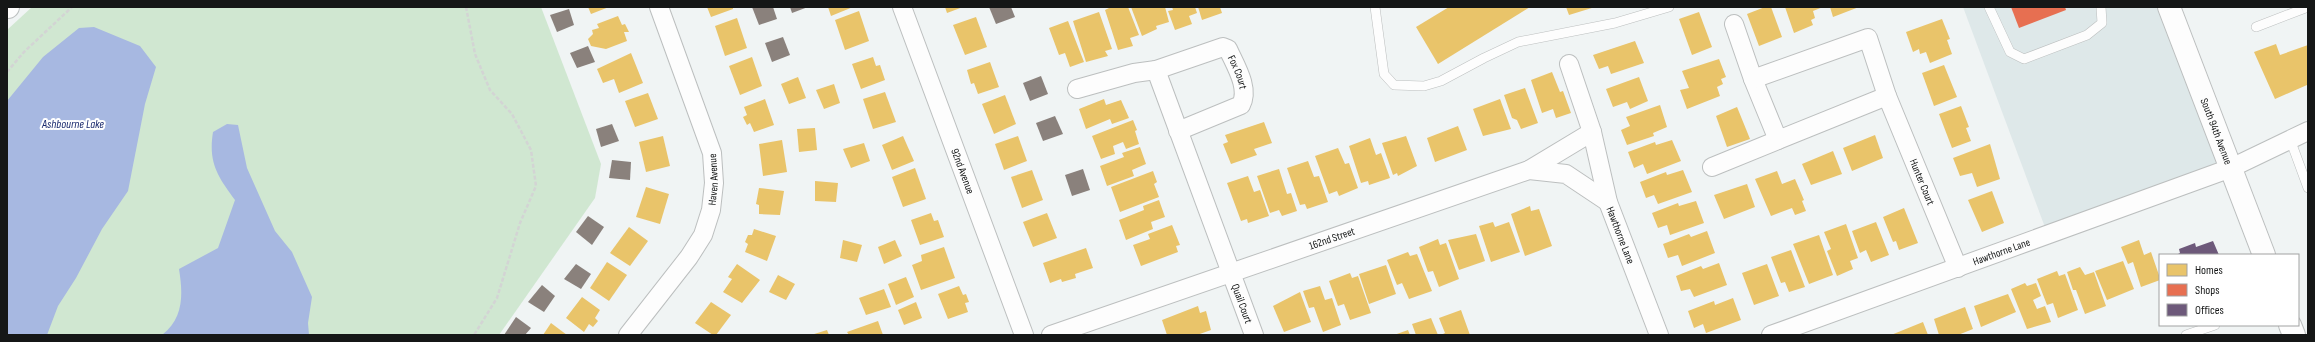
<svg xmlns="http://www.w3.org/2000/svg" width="2315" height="342" viewBox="0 0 2315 342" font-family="'Sofia Sans Condensed',sans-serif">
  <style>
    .built { fill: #dee8e9 }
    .green { fill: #d0e7d1 }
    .water { fill: #a7b8e1 }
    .homes { fill: #e9c46a }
    .shops { fill: #e76f51 }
    .offices { fill: #6d597a }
    .industry { fill: #8a817c }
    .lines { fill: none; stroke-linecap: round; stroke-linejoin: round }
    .service-casing { stroke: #bcbfbf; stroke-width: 10 }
    .minor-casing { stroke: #bcbfbf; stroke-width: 20 }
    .tertiary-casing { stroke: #bcbfbf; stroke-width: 24 }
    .path { stroke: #d3d4d4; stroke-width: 2.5; stroke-dasharray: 4 2; stroke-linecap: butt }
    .service { stroke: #fdfdfd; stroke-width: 9 }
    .minor { stroke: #fdfdfd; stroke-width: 18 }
    .tertiary { stroke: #fdfdfd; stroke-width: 22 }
    .labels { text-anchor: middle; stroke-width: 4; stroke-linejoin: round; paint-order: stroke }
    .street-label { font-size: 11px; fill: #151717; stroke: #fff }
    .water-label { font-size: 12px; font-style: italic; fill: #19296e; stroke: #fff }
  </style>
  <rect width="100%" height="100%" fill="#f0f4f4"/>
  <path class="built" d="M1963 7H2163L2226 168 2046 230Z"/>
  <path class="green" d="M32 7H541L601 164 595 198 499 335H7V30Z"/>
  <g class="water">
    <path d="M94 27 140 46 156 67 145 104 128 191 102 229 76 278 58 306 47 335H7V101L43 57 79 28Z"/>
    <path d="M227 124 238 125 247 168 275 231 292 252 312 297 308 323 309 335H162C184 318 183 294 179 269L218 248 235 200C218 177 208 163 213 132Z"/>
  </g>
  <g class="homes">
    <path d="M588 7H609L591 14Z"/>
    <path d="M707 7H733V9L711 17Z"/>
    <path d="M828 7H853L831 16Z"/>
    <path d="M945 7H963L947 13Z"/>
    <path d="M1111 7H1128L1139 35 1130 38 1133 46 1118 50 1105 10Z"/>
    <path d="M1131 7H1165L1169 22 1156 26 1157 29 1142 36Z"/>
    <path d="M1172 7H1195L1197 13 1189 16 1192 24 1175 30 1168 11 1173 10Z"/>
    <path d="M1198 7H1220L1222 13 1202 20Z"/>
    <path d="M1449 7H1530L1438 64 1416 27Z"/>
    <path d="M1566 7H1595L1569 15Z"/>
    <path d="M1765 7H1771L1782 37 1759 46 1747 14Z"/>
    <path d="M1785 7H1823L1813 11 1815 18 1811 20 1813 25 1794 33Z"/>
    <path d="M1830 7H1859L1833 17Z"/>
    <path d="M859 11 869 41 845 50 835 20Z"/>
    <path d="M1099 12 1112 49 1105 51 1108 56 1086 62 1073 21Z"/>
    <path d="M1699 12 1712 47 1692 55 1679 19Z"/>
    <path d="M618 16 622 25 625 24 629 32H624L627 41 606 49 591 46 588 39 593 34 592 30 599 28 597 24Z"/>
    <path d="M976 17 987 47 965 55 953 25Z"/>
    <path d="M737 18 747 48 725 56 715 26Z"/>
    <path d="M1942 19 1950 39 1947 40 1952 54 1930 63 1926 52 1920 54 1919 49 1913 52 1906 32Z"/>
    <path d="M1068 21 1084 62 1070 67 1065 53 1059 55 1049 28Z"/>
    <path d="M1635 41 1644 63 1611 74 1608 66 1599 69 1593 55Z"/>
    <path d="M2276 44 2280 55 2308 45V88L2307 85 2275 99 2254 52Z"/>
    <path d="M631 53 643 83 619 93 614 79 603 83 597 69Z"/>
    <path d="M752 57 762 86 740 95 729 66Z"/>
    <path d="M873 57 876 66 880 65 885 80 861 89 852 64Z"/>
    <path d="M1719 59 1726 77 1721 79 1723 84 1717 87 1720 96 1687 109 1680 90 1689 88 1682 71Z"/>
    <path d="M990 62 999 87 978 94 974 83 971 84 967 70Z"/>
    <path d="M1944 65 1957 97 1934 106 1922 73Z"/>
    <path d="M1552 72 1560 92 1563 91 1571 113 1556 118 1553 109 1542 113 1531 80Z"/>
    <path d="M798 77 806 98 789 104 781 84Z"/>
    <path d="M1639 77 1648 101 1630 109 1627 102 1613 107 1606 89Z"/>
    <path d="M834 84 840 103 824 109 816 90Z"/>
    <path d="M1525 88 1538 123 1521 129 1517 120 1512 118 1504 95Z"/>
    <path d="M885 92 896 122 873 129 863 99Z"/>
    <path d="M648 93 658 119 635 127 625 101Z"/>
    <path d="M1005 95 1016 124 994 134 982 104Z"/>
    <path d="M765 99 774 125 754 132 750 123 747 125 743 117 747 115 744 107Z"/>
    <path d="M1104 99 1106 105 1121 100 1129 118 1112 124 1110 119 1086 129 1079 109Z"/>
    <path d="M1500 99 1511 129 1483 136 1473 109Z"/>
    <path d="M1660 105 1667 127 1653 133 1654 136 1627 145 1621 130 1630 126 1626 117Z"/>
    <path d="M1961 106 1969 127 1966 128 1971 141 1952 148 1939 114Z"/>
    <path d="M1737 107 1750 139 1727 147 1716 116Z"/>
    <path d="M1133 120 1137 130 1135 131 1139 144 1126 149 1123 142 1113 146 1115 154 1101 159 1092 136Z"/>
    <path d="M1264 122 1272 143 1254 149 1257 155 1231 164 1223 144 1228 142 1225 135Z"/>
    <path d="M1458 126 1467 150 1435 162 1427 138Z"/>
    <path d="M815 128 817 150 799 152 797 129Z"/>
    <path d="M1875 135 1883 158 1852 171 1843 148Z"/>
    <path d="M663 136 670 166 646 172 639 142Z"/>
    <path d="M903 136 914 161 892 170 882 145Z"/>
    <path d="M1018 136 1027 161 1004 170 995 144Z"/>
    <path d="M1406 136 1417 166 1398 176 1397 173 1393 175 1382 143Z"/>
    <path d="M1370 138 1376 155 1381 153 1390 178 1369 185 1368 181 1361 183 1349 146Z"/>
    <path d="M782 140 787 172 763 176 759 144Z"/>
    <path d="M1672 140 1681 161 1647 174 1643 164 1634 168 1628 152 1655 142 1656 145Z"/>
    <path d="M864 143 870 161 851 168 843 149Z"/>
    <path d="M1990 144 2000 179 1977 187 1972 173 1960 176 1953 158Z"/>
    <path d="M1140 147 1146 164 1132 170 1134 176 1107 186 1100 166 1124 157 1122 153Z"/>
    <path d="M1338 148 1345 164 1349 163 1358 188 1339 196 1337 191 1329 194 1315 156Z"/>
    <path d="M1833 151 1842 174 1811 185 1802 164Z"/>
    <path d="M1308 161 1314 177 1319 176 1328 202 1307 209 1305 204 1300 205 1287 168Z"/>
    <path d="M915 168 926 199 903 207 892 177Z"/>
    <path d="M1279 169 1287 194 1291 193 1297 211 1282 216 1279 210 1270 213 1257 176Z"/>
    <path d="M1032 170 1043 200 1022 208 1011 177Z"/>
    <path d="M1683 170 1692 192 1658 204 1654 195 1646 198 1640 182 1666 172 1667 175Z"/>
    <path d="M1153 171 1157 182 1154 184 1159 197 1120 212 1111 187Z"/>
    <path d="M1777 171 1782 184 1795 179 1804 200 1802 201 1806 211 1795 215 1792 208 1771 216 1755 179Z"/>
    <path d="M1248 176 1254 192 1260 190 1269 216 1248 223 1247 219 1241 221 1227 183Z"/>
    <path d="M815 181 838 183 836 202 815 201Z"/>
    <path d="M1747 184 1755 207 1724 219 1714 195Z"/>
    <path d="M646 187 669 194 660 224 636 217Z"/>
    <path d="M759 188 784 191 780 215 759 214V205L756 204Z"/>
    <path d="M1992 191 2004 223 1982 232 1968 200Z"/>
    <path d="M1159 200 1165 217 1151 222 1153 229 1126 240 1119 220 1144 210 1143 206Z"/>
    <path d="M1696 201 1704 223 1670 235 1667 225 1658 228 1652 213 1678 203 1679 206Z"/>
    <path d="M1530 206 1531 211 1539 209 1552 246 1525 256 1511 214Z"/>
    <path d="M1904 208 1918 243 1899 250 1896 241 1893 242 1883 217Z"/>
    <path d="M931 213 934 221 938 220 944 237 920 245 911 220Z"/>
    <path d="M1047 213 1057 238 1033 247 1023 222Z"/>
    <path d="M1493 222 1495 227 1509 222 1520 252 1491 262 1479 226Z"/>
    <path d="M1876 222 1889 255 1871 262 1866 250 1860 253 1852 231Z"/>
    <path d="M1846 224 1858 258 1850 261 1853 269 1837 276 1827 251 1831 249 1824 232Z"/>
    <path d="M1172 225 1180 245 1176 246 1178 252 1141 266 1133 245 1150 239 1148 234Z"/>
    <path d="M629 227 648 241 630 266 610 253Z"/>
    <path d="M754 229 776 236 767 261 745 252 748 244 745 242 748 235H752Z"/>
    <path d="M1707 231 1715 253 1682 266 1678 255 1668 258 1663 244 1689 234 1691 237Z"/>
    <path d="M1476 234 1485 261 1459 270 1448 240Z"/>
    <path d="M1819 235 1833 275 1809 284 1793 244Z"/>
    <path d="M1438 239 1440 245 1446 243 1459 279 1439 287 1433 271 1428 272 1419 247Z"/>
    <path d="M843 240 862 245 857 262 840 258Z"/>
    <path d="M895 240 902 256 884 264 878 247Z"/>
    <path d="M2139 240 2144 255 2151 252 2160 278V280L2141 287 2133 262 2128 264 2121 247Z"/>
    <path d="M944 247 955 278 921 290 912 265 922 261 921 255Z"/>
    <path d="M1086 248 1093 268 1075 274 1076 278 1062 282 1061 279 1050 283 1043 263Z"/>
    <path d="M1791 250 1805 287 1789 292 1785 282 1781 283 1771 257Z"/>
    <path d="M1408 252 1410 256 1417 254 1432 291 1409 299 1402 283 1397 285 1387 260Z"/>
    <path d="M2123 261 2134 289 2107 300 2095 271Z"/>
    <path d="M607 262 627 275 609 301 590 288Z"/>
    <path d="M1719 263 1727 285 1694 297 1690 289 1681 291 1676 276 1701 266 1703 269Z"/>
    <path d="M737 264 760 280 742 303 723 292 732 279 728 277Z"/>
    <path d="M1767 264 1779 296 1754 305 1742 273Z"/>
    <path d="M1386 265 1396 294 1369 304 1359 274Z"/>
    <path d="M2080 267 2085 275 2094 272 2106 306 2085 314 2076 290H2073L2067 272Z"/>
    <path d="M2057 271 2059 276 2065 274 2078 310 2058 318 2053 303 2047 305 2037 279Z"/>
    <path d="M1350 273 1352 278 1358 276 1371 313 1350 320 1344 304 1338 306 1329 281Z"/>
    <path d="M778 275 795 284 786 300 769 292Z"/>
    <path d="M906 277 914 297 896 305 888 284Z"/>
    <path d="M2025 283 2027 286 2036 283 2041 296 2033 300 2037 309 2045 306 2051 322 2027 329 2011 289Z"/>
    <path d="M959 286 963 295 966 294 969 302 965 303 968 312 948 319 938 294Z"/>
    <path d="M1320 286 1325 300 1332 298 1341 325 1323 332 1314 307 1309 308 1303 291Z"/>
    <path d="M884 289 891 307 866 315 859 298Z"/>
    <path d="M1300 292 1311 322 1284 332 1273 306Z"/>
    <path d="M2008 294 2016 312 1981 327 1974 306Z"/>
    <path d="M582 297 600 310 595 318 598 321 593 327 589 324 584 332 566 318Z"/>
    <path d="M1733 298 1741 320 1706 333 1703 324 1694 328 1688 311 1714 301 1715 305Z"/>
    <path d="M711 302 731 315 716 335H713L695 323Z"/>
    <path d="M916 302 922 318 904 325 898 310Z"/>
    <path d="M1198 306 1200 313 1206 311 1211 330 1197 335H1167L1162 320Z"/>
    <path d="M1965 307 1973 329 1958 335H1939L1934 319Z"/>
    <path d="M1461 310 1470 335H1441L1445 333 1439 318Z"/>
    <path d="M1431 318 1438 335H1416L1412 324Z"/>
    <path d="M878 321 883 335H849L847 332Z"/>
    <path d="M1923 322 1928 335H1891Z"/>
    <path d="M551 323 567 335H543Z"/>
    <path d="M827 330 829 335H811Z"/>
    <path d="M1408 330 1410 335H1394Z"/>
  </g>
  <path class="shops" d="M2011 7H2065L2066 10 2019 28Z"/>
  <path class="offices" d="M2213 241 2219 255H2176L2180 253 2179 249 2195 243 2196 247Z"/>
  <g class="industry">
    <path d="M752 7H773L777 19 759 25Z"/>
    <path d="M790 7H808L792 13Z"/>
    <path d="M989 7H1011L1015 17 996 24Z"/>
    <path d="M569 9 574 25 557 32 550 15Z"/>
    <path d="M783 37 790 55 772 62 765 43Z"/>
    <path d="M588 46 595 62 577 68 570 53Z"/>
    <path d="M1041 76 1048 94 1030 101 1023 83Z"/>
    <path d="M1055 116 1063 134 1043 141 1036 123Z"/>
    <path d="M612 124 619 141 601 147 596 129Z"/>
    <path d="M612 160 631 162 630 180 609 178Z"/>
    <path d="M1083 169 1090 190 1072 196 1065 175Z"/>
    <path d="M588 216 604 227 592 245 576 232Z"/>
    <path d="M576 264 591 274 581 289 564 279Z"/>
    <path d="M542 285 555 296 544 312 528 302Z"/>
    <path d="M516 317 531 328 525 335H504Z"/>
  </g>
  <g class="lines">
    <g class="service-casing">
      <g id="service">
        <path d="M1375 7 1384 74 1394 85 1424 86 1441 81 1484 58 1518 42 1615 23 1669 7"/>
        <path d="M1989 7 2010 52 2024 59 2087 35 2102 23 2101 7"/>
        <path d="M2256 27 2308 7"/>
        <path d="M2290 139 2308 188"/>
        <path d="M2186 335 2215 325"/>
      </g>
    </g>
    <g class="minor-casing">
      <g id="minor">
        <path id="s1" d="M902 7 1024 335"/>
        <path d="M1734 24 1753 79 1778 140 1887 96"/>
        <path id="s2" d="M1569 64 1592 132 1608 202 1659 335"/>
        <path id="s3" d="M1156 70 1254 335"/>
        <path id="s4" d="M1753 79 1868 38 1887 96 1958 268"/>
        <path id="s5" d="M1077 89 1134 73 1156 70 1223 47 1228 49C1235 65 1250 88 1241 105L1178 131"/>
        <path d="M1712 167 1778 140"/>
        <path d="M1529 170 1592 132"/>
        <path id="s6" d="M628 335 689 257 703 235 711 210 714 183 712 153 659 7"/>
        <path id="s7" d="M1051 335 1529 170 1566 174 1608 202"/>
        <path id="s8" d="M1771 335 2231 168 2308 131"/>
      </g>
    </g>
    <g class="tertiary-casing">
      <g id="tertiary">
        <path d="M7 7H8"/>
        <path id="s9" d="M2169 7 2264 255"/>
        <path d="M2290 325 2294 335"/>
      </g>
    </g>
    <g class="path">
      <path d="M466 7 475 54 490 90 512 114 531 150 536 186 520 223 497 298 474 335"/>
      <path d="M7 72 24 52 72 7"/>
    </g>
    <use href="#service" class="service"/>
    <use href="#minor" class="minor"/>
    <use href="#tertiary" class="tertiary"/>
  </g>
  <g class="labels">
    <g class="street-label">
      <text dy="4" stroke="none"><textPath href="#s5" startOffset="183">Fox Court</textPath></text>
      <text dy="4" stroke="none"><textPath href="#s9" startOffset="133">South 94th Avenue</textPath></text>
      <text dy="4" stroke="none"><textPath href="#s1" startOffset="175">92nd Avenue</textPath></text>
      <text dy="4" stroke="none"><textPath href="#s6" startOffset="182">Haven Avenue</textPath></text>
      <text dy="4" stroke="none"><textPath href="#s4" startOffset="276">Hunter Court</textPath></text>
      <text dy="4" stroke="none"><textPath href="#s2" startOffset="179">Hawthorne Lane</textPath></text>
      <text dy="4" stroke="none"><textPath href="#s7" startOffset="297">162nd Street</textPath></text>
      <text dy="4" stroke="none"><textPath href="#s8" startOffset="245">Hawthorne Lane</textPath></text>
      <text dy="4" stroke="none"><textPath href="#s3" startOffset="249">Quail Court</textPath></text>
    </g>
    <g class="water-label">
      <text x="73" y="128">Ashbourne Lake</text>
    </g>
  </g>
  <rect width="2315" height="342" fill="none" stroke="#151717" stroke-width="16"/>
  <rect x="2159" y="254" width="140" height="72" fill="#ffffff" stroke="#a1a2a2"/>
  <rect x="2167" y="264" width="20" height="12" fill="#e9c46a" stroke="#a1a2a2"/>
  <text x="2195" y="274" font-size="12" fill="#151717">Homes</text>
  <rect x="2167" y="284" width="20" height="12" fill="#e76f51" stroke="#a1a2a2"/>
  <text x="2195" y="294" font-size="12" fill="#151717">Shops</text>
  <rect x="2167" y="304" width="20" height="12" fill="#6d597a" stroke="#a1a2a2"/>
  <text x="2195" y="314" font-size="12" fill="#151717">Offices</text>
</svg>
